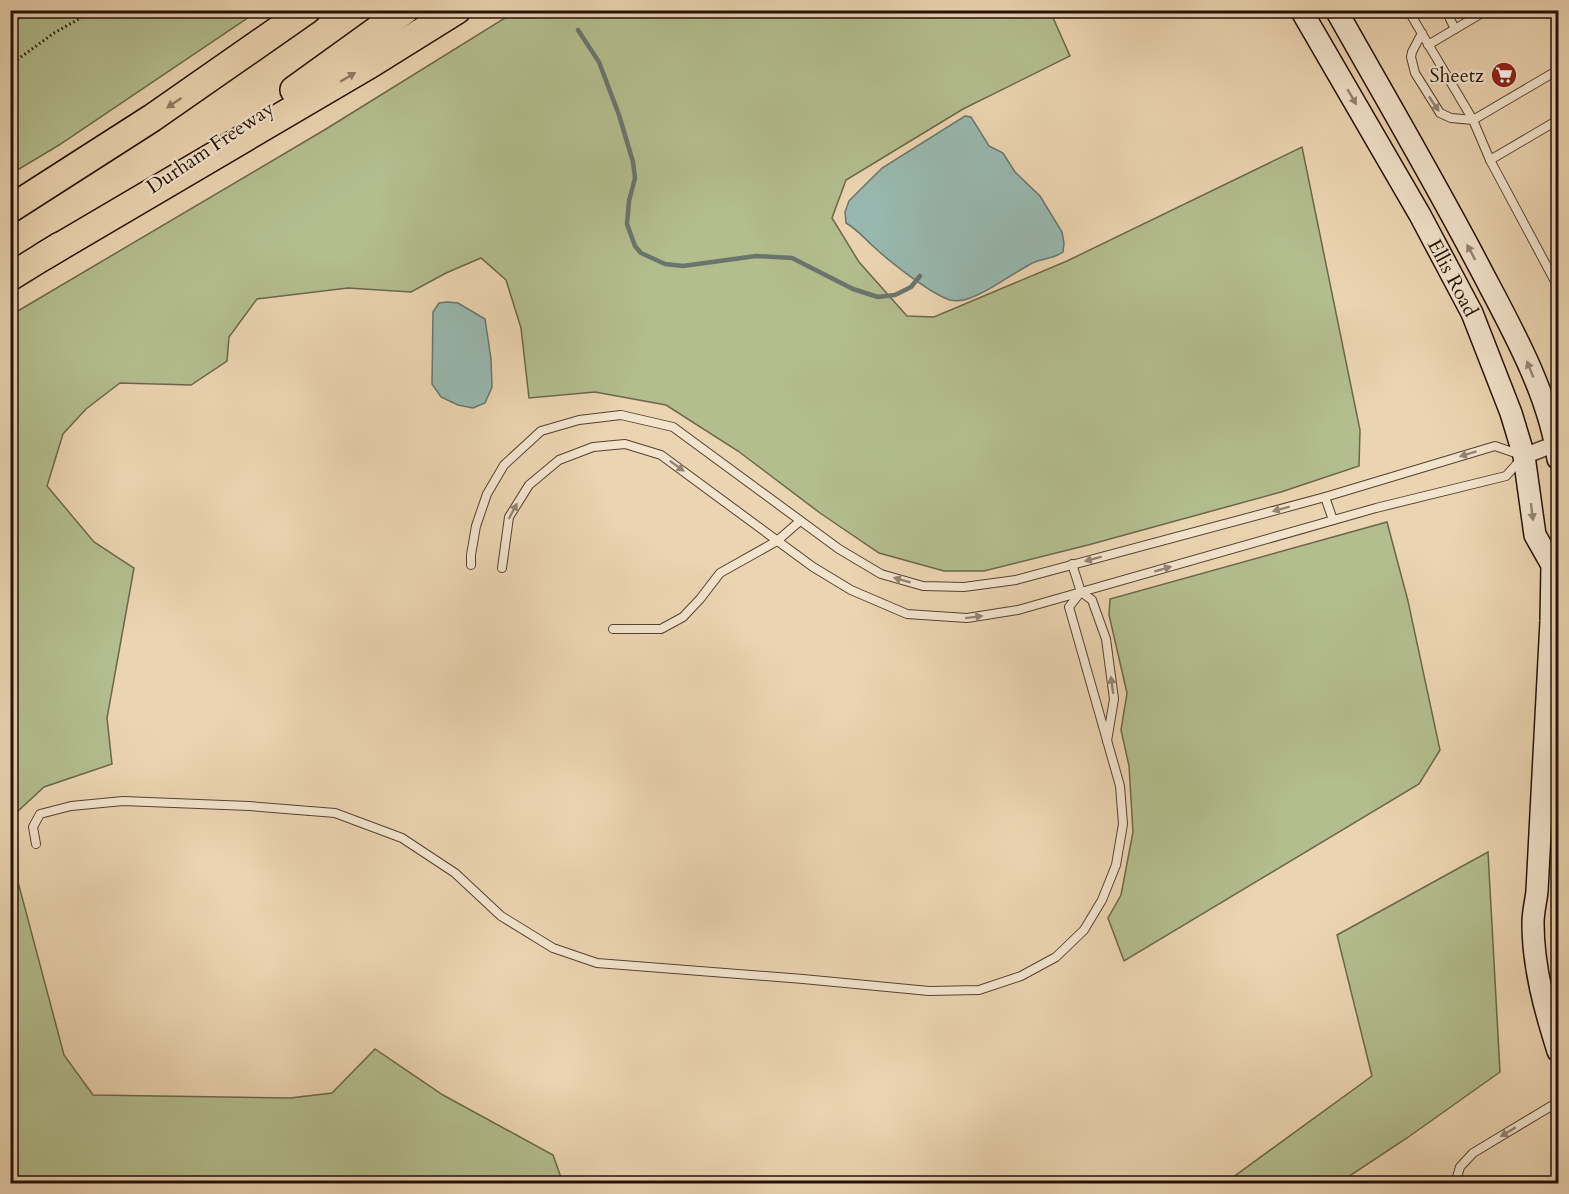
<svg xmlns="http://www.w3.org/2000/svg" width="1569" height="1194" viewBox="0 0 1569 1194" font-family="Cardo,serif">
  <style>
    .green { fill: #b3bd8e; stroke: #6c674a; stroke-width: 1.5 }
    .water { fill: #98b8af; stroke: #6a756c; stroke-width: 1.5 }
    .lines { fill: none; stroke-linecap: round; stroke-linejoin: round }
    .stream { stroke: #6a756c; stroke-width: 4.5 }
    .service-casing { stroke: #564232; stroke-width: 10 }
    .minor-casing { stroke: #564232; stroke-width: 18 }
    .secondary-casing { stroke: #251107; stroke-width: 24 }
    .motorway-casing { stroke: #251107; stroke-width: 30 }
    .path { stroke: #251107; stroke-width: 3; stroke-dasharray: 1.5 3; stroke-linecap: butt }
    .service { stroke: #f2e3cc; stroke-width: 8 }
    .minor { stroke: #f2e3cc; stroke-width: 15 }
    .secondary { stroke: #f2e3cc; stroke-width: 21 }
    .motorway { stroke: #ebd4b1; stroke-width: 27 }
    .oneway { fill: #927c64 }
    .oneway2 { fill: #968473 }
    .labels { text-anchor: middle; stroke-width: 4.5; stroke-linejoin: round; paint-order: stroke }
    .poi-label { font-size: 20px; fill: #251107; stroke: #f2e3cc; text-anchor: end }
    .street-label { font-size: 20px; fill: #251107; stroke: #f2e3cc }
  </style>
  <rect width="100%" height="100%" fill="#ebd4b1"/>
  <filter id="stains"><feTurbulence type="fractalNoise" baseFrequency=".00333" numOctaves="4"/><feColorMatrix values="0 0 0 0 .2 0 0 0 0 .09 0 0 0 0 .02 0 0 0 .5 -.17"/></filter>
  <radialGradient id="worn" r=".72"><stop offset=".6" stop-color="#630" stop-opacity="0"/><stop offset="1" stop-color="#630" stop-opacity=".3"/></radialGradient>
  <g class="green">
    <path d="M518 10 1050 11 1070 56 963 109 846 180 832 218 859 262 907 316 934 317 1067 261 1302 147 1360 430 1359 466 1281 492 1088 545 984 571H944L879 553 820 513 738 451 666 405 595 392 529 398 521 328 506 280 481 258 446 273 411 292 348 288 257 299 229 337 227 361 191 385 120 383 86 409 63 434 47 486 94 542 134 568 107 718 112 764 44 787 17 812 18 882 64 1055 93 1095 290 1098 332 1093 375 1049 443 1095 553 1155 563 1183H11V315L326 129Z"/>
    <path d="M30 11V10L258 11 59 145 11 174V25Z"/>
    <path d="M1387 522 1408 601 1440 750 1419 784 1124 961 1108 918 1121 895 1133 832 1129 766 1121 730 1127 693 1109 615 1110 599Z"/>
    <path d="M1488 852 1500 1072 1407 1138 1339 1183H1225L1372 1076 1337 935Z"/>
  </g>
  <g class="water">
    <path d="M965 116 971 117 989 146 1003 153 1015 172 1040 196 1062 232 1064 243 1063 252C1050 261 1041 257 1029 265 1010 275 984 295 964 300 959 301 954 301 950 300 931 294 890 262 874 247 865 239 858 230 846 223L845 212 849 201 882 168Z"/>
    <path d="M447 302 458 303 485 319 491 359 492 387 485 403 473 408 458 405 441 397 432 384 433 312 439 303Z"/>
  </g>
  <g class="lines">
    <path class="stream" d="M578 30 599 62 619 115 633 162 635 178 629 201 627 224 635 246 641 253 665 264 683 266 756 256 792 258 853 289 878 297 895 295 911 287 920 276"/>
    <g class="service-casing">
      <g id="service">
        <path d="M1408 10 1473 120 1490 160 1558 287"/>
        <path d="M1466 10 1471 19"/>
        <path d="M1450 19 1455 29"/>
        <path d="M1422 33 1412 52 1411 57 1415 73 1440 113 1451 118 1473 120 1558 70"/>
        <path d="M1428 45 1487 10"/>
        <path d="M1490 160 1558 120"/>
        <path d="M1325 497 1333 520"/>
        <path d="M1072 564 1081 592 1092 600 1106 639 1114 699 1107 741"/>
        <path d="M471 565V555L476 526 487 494 504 465 541 431 579 420 621 415 673 427 839 549 881 574 923 586 964 587 1016 580 1325 497 1495 446 1524 456 1506 476 1376 508 1018 610 967 618 907 614 851 590 813 567 661 455 625 444 593 447 559 460 529 485 509 517 502 568"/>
        <path d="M613 629H661L683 617 700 599 720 573 777 541 800 521"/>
        <path d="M36 844 33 827 40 814 71 806 123 801 249 806 335 813 402 838 455 873 501 916 553 948 597 963 803 979 929 991 979 990 1021 976 1056 957 1084 930 1102 900 1116 865 1123 824 1120 786 1069 607 1080 593"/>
        <path d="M1455 1184 1460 1167 1473 1153 1558 1102"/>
      </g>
    </g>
    <g class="minor-casing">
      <path id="minor" d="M1524 456 1558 443"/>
    </g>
    <g class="secondary-casing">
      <g id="secondary">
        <path id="s1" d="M1301 10 1420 215 1472 313 1511 413 1524 456 1535 535 1552 565 1551 621 1537 891C1536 901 1533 912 1533 923 1533 967 1545 1010 1558 1051"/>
        <path d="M1336 10C1385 97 1435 182 1481 270 1511 327 1549 394 1558 459"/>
      </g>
    </g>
    <g class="motorway-casing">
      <g id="motorway">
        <path d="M294 90 405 10"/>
        <path d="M10 209 152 118 307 10"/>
        <path d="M44 256 372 63 457 10"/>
        <path d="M10 277 60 246"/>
      </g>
    </g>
    <path class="path" d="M10 65 54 33 95 10"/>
    <use href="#service" class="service"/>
    <use href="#minor" class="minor"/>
    <use href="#secondary" class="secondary"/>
    <use href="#motorway" class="motorway"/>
  </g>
  <defs><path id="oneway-solid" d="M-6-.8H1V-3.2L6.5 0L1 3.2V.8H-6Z" transform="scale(1.5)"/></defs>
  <g class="oneway">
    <use href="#oneway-solid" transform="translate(348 77) rotate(-31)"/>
    <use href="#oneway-solid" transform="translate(174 103) rotate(146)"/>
  </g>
  <g class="oneway2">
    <use href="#oneway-solid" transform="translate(1352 97) rotate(60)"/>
    <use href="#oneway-solid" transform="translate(1434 104) rotate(56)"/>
    <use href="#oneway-solid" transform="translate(1471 252) rotate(-118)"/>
    <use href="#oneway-solid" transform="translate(1530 369) rotate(-112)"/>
    <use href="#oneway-solid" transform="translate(1468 454) rotate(163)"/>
    <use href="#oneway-solid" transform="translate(677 466) rotate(36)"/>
    <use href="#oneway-solid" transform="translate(1281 509) rotate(165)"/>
    <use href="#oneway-solid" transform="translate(513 511) rotate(-62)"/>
    <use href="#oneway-solid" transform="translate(1532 512) rotate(83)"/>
    <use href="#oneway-solid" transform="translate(1093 559) rotate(165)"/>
    <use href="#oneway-solid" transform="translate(1163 569) rotate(-16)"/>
    <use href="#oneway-solid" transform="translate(902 580) rotate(-164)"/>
    <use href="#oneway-solid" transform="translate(974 617) rotate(-7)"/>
    <use href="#oneway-solid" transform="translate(1112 685) rotate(-98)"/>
    <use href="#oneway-solid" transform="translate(1508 1132) rotate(149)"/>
  </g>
  <defs>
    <g id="supermarket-disc" transform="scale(1.35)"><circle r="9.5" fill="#8f2418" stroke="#f2e3cc"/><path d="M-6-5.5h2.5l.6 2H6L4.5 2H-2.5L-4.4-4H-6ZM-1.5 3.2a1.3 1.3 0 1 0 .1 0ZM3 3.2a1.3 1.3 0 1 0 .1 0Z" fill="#fff"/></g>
  </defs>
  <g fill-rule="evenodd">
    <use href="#supermarket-disc" x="1504" y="75"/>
  </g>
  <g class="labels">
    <g class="poi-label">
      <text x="1484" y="82">Sheetz</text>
    </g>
    <g class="street-label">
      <text transform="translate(210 147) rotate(-34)" y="7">Durham Freeway</text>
      <text dy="7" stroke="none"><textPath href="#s1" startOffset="308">Ellis Road</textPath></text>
    </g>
  </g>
  <rect width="1569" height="1194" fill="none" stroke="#ebd4b1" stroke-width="36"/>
  <rect x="12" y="12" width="1545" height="1170" fill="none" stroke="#251107" stroke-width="3"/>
  <rect x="18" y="18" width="1533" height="1158" fill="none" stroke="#251107" stroke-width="1.5"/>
  <rect width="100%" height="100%" filter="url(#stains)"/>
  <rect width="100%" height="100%" fill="url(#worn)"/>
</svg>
